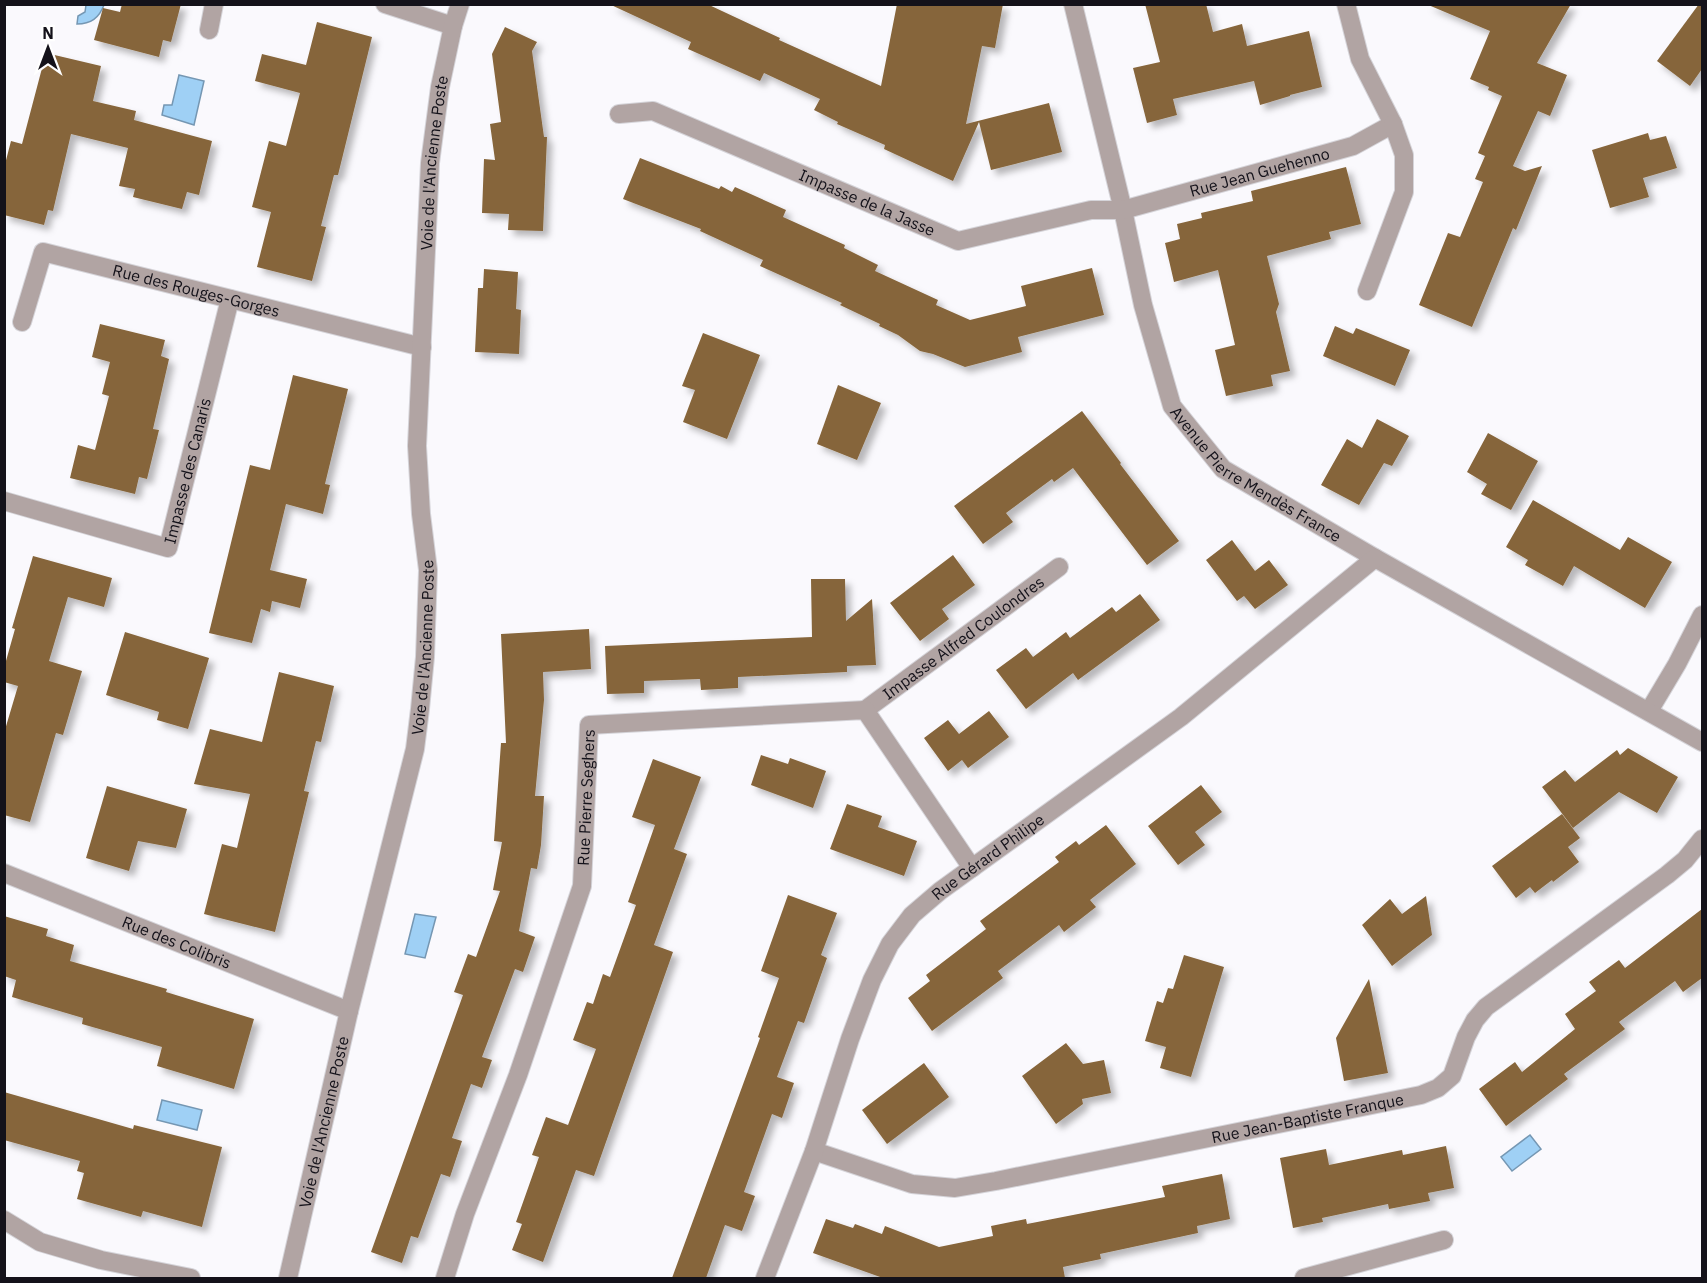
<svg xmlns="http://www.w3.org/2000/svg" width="1707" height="1283" viewBox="0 0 1707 1283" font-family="'IBM Plex Sans',sans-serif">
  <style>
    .water { fill: #9fd0f5; stroke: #7597b3; stroke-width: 1.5 }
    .building { fill: #86653a; filter: url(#shadow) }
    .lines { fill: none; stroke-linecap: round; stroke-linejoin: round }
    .lane-casing { stroke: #d5d4d9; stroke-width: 20 }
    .street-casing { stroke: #d5d4d9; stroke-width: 20 }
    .lane { stroke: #b1a4a3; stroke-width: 18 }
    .street { stroke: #b1a4a3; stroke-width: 18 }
    .labels { text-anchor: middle; stroke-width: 4.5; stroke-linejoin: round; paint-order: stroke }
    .street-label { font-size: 16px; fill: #14121a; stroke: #fff }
  </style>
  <defs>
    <filter id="shadow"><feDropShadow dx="5.5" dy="5.5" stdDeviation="3" flood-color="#0004"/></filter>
  </defs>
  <rect width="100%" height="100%" fill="#faf9fd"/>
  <g class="water">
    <path d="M86 5H104C99 18 91 24 77 24L78 16 85 12Z"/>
    <path d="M179 75 204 81 194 125 162 115 164 105H172Z"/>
    <path d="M415 914 436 917 425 958 405 954Z"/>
    <path d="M162 1100 202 1110 197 1130 157 1120Z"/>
    <path d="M1530 1135 1541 1149 1512 1171 1501 1157Z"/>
  </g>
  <g class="building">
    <path d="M122 4H181L171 42 163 40 159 57 94 40 103 8 120 12Z"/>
    <path d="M609 4H707L780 38 779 40 881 86 897 4H1003L995 48 982 46 966 124 1049 103 1062 152 991 170 979 122 953 181 884 149 885 145 837 124 838 122 814 110 820 99 764 73 760 81 688 49 691 42Z"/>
    <path d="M1145 4H1206L1213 32 1242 24 1247 46 1309 31 1322 87 1290 95V96L1260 105 1254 81 1173 99 1177 115 1147 123 1133 68 1160 62Z"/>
    <path d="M1426 4H1571L1537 63 1567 75 1550 116 1538 111 1513 166 1525 171 1542 166 1516 230 1513 228 1472 327 1419 305 1448 233 1460 237 1483 182 1475 179 1485 156 1478 153 1502 96 1488 90 1489 87 1470 79 1490 31Z"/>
    <path d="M1699 4H1702V69L1690 86 1657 61Z"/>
    <path d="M317 22 372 37 338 175H334L321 226 326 227 312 281 257 267 271 212 252 207 269 141 286 146 300 93 255 81 262 54 306 65Z"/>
    <path d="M505 27 537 42 532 51 544 137H547L543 231 508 230 509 214 482 213 484 159 495 160 490 124 501 122 492 54Z"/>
    <path d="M46 53 101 66 93 101 136 111 134 120 212 141 199 195 187 192 182 209 133 197 135 189 119 186 128 148 71 134 53 211 48 210 44 225 4 215V168L11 141 22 144Z"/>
    <path d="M1648 133 1650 140 1666 136 1677 168 1643 178 1649 197 1610 208 1592 150Z"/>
    <path d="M640 158 719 189 721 186 732 192 735 187 786 210 783 217 845 245 844 248 878 265 875 271 938 300 936 305 970 320 1026 306 1021 286 1092 268 1104 315 1018 337 1022 352 965 367 933 354 920 351 898 335 879 326 880 324 840 305 842 303 760 266 763 260 700 231 701 229 623 199Z"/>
    <path d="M1346 167 1361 224 1329 232 1331 239 1267 256 1279 304 1276 312 1290 371 1271 375 1273 386 1226 396 1215 350 1235 345 1218 270 1174 282 1165 243 1180 239 1177 224 1202 218 1201 213 1253 201 1251 191Z"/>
    <path d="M484 269 518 272 516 309 521 310 519 354 475 352 478 288H483Z"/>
    <path d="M100 324 165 340 161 356 169 359 153 429 159 430 147 479 139 477 135 494 70 478 78 445 95 450 109 396 102 394 110 362 92 357Z"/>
    <path d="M1335 326 1353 334 1356 328 1410 350 1395 386 1323 356Z"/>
    <path d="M703 333 760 355 727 439 683 422 695 390 682 386Z"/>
    <path d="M293 375 348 389 325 484 330 485 323 514 286 504 270 570 307 579 300 608 272 601 270 612 261 609 252 643 209 633 250 465 270 470Z"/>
    <path d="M838 385 881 403 857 460 817 444Z"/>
    <path d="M1082 411 1121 463 1120 464 1179 541 1147 565 1073 468 1054 482 1052 479 1006 513 1013 522 983 544 954 506Z"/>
    <path d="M1377 419 1409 436 1392 466 1384 463 1359 505 1321 485 1347 439 1362 448Z"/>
    <path d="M1488 433 1538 461 1511 510 1481 494 1487 484 1467 472Z"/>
    <path d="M1533 500 1620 550 1628 537 1672 562 1645 608 1574 566 1563 586 1525 565 1528 560 1506 547Z"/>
    <path d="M1232 540 1255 571 1269 560 1288 585 1255 609 1244 596 1237 601 1206 560Z"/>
    <path d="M953 555 975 585 942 609 949 619 920 641 890 603Z"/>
    <path d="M33 556 112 578 104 607 68 597 49 661 82 671 63 735 56 733 30 822 4 815V733L18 686 4 682V668L15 629 12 628Z"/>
    <path d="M811 579H845L846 621 872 599 876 665 847 666V672L738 677V688L701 690 700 679 644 681V693L607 694 605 646 812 637Z"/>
    <path d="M1140 594 1160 620 1078 680 1073 673 1026 709 996 670 1026 648 1033 657 1066 632 1070 638 1112 607 1116 612Z"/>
    <path d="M589 629 591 669 543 672 544 700 535 796H544L541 845 537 869 531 868 519 931 535 937 523 972 515 969 482 1057 492 1060 482 1088 471 1084 452 1138 462 1141 450 1177 441 1174 418 1238 411 1236 402 1263 371 1252 463 995 454 992 468 954 476 957 500 891 493 890 502 842 494 841 501 743H506L501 634Z"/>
    <path d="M125 632 209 658 188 729 157 720 159 712 106 695Z"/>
    <path d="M279 672 334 686 321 742 316 741 304 791 309 792 275 932 204 914 222 844 237 848 250 794 194 784 210 729 262 742Z"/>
    <path d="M989 711 1009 737 968 768 962 760 948 771 924 738 948 720 959 734Z"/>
    <path d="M1628 748 1678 777 1657 813 1619 792 1573 828 1542 787 1565 770 1575 782 1617 750 1620 755Z"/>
    <path d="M761 755 788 764 790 758 826 771 813 808 751 785Z"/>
    <path d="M653 759 701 777 674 849 687 854 654 945 673 952 594 1176 576 1170 543 1262 512 1250 522 1224 516 1222 539 1157 532 1155 546 1117 568 1125 596 1049 573 1040 587 1002 593 1004 603 974 610 977 636 905 628 902 655 825 632 817Z"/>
    <path d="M1201 785 1222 812 1195 832 1205 845 1178 865 1148 826Z"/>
    <path d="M107 786 187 809 176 848 138 841 129 871 86 858Z"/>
    <path d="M847 804 882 816 878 827 917 841 904 876 830 849Z"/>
    <path d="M1562 814 1580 838 1568 847 1579 862 1553 882 1552 880 1535 893 1530 887 1516 898 1492 866Z"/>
    <path d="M1106 825 1136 864 1090 900 1096 907 1064 932 1059 925 998 971 1003 978 932 1031 908 998 930 981 926 975 986 929 980 921 1059 862 1055 857 1076 841 1079 845Z"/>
    <path d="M788 895 837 913 821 955 827 958 804 1023 798 1021 777 1077 794 1083 782 1118 772 1114 744 1192 755 1196 742 1231 725 1225 706 1278H672L760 1038 758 1037 779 978 761 971Z"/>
    <path d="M1426 896 1432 935 1392 966 1362 925 1390 899 1402 914Z"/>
    <path d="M1702 909V978L1683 992 1675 981 1619 1022 1625 1029 1564 1074 1568 1079 1506 1126 1479 1089 1515 1062 1522 1072 1575 1029 1565 1014 1596 991 1589 982 1619 960 1625 968Z"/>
    <path d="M4 916 48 929 46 936 74 945 70 961 167 989 166 992 254 1019 234 1089 157 1066 162 1047 82 1024 83 1018 12 997 16 980 4 976Z"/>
    <path d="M1184 955 1224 967 1191 1077 1160 1068 1166 1047 1145 1041 1157 1001 1163 1003 1168 988 1173 989Z"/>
    <path d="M1369 979 1388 1073 1344 1081 1336 1038Z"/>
    <path d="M1066 1043 1083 1064 1104 1060 1111 1093 1082 1099 1083 1104 1056 1124 1022 1076Z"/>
    <path d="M924 1063 949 1097 887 1144 862 1110Z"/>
    <path d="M4 1092 133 1129 134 1125 222 1147 202 1227 143 1211 141 1217 77 1199 84 1173 77 1171 80 1161 4 1140Z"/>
    <path d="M1446 1146 1454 1188 1428 1193 1430 1201 1389 1209 1388 1204 1322 1218 1323 1222 1293 1228 1280 1158 1326 1149 1329 1165 1402 1150 1403 1155Z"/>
    <path d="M1222 1174 1230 1219 1197 1226 1198 1233 1100 1254 1101 1259 1063 1267 1065 1278H883L813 1253 826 1219 853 1228 855 1224 882 1234 885 1226 939 1247 993 1236 991 1226 1026 1219 1027 1224 1165 1197 1162 1186Z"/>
  </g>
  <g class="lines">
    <g class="lane-casing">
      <path id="lane" d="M1649 711 1677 664 1702 615"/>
    </g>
    <g class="street-casing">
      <g id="street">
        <path d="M385 4 453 26"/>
        <path id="s1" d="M1073 4 1123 210 1143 305 1172 406 1223 469 1375 558 1702 742"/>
        <path d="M209 30 214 4"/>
        <path id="s2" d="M619 114 653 111 958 241 1091 210H1123L1353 146 1393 124 1360 59 1346 4"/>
        <path d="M1367 291 1404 192V155L1393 124"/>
        <path id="s3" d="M22 322 43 252 422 347"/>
        <path id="s4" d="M4 501 168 548 230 299"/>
        <path id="s5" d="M865 710 1059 567"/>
        <path id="s6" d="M4 873 349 1011"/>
        <path id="s7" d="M814 1151 912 1184 955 1188 996 1181 1421 1095 1438 1088 1452 1076 1466 1037 1475 1020 1486 1007 1667 875 1685 860 1702 839"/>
        <path d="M4 1220 40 1242 101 1260 191 1278"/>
        <path id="s8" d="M288 1278 349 1011 415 749 420 709 425 657 428 570 421 514 417 446 430 163 440 87 453 26 460 4"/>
        <path id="s9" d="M445 1278 465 1214 518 1075 582 886 589 725 865 710 972 868"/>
        <path id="s10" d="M765 1278 814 1151 850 1039 872 980 890 944 912 915 940 891 1181 717 1375 558"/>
        <path d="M1304 1278 1444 1240"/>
      </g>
    </g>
    <use href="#lane" class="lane"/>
    <use href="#street" class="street"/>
  </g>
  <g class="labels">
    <g class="street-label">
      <text dy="6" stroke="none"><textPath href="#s8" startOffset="1132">Voie de l'Ancienne Poste</textPath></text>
      <text dy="6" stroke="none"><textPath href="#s2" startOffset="676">Rue Jean Guehenno</textPath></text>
      <text dy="6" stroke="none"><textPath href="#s2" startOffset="267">Impasse de la Jasse</textPath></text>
      <text dy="6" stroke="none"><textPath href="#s3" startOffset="231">Rue des Rouges-Gorges</textPath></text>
      <text dy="6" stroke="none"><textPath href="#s4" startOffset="250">Impasse des Canaris</textPath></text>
      <text dy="6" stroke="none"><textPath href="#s1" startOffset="524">Avenue Pierre Mendès France</textPath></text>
      <text dy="6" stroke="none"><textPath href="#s5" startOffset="122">Impasse Alfred Coulondres</textPath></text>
      <text dy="6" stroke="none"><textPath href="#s8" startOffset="646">Voie de l'Ancienne Poste</textPath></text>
      <text dy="6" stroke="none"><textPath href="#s9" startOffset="504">Rue Pierre Seghers</textPath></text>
      <text dy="6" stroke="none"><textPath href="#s10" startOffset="489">Rue Gérard Philipe</textPath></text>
      <text dy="6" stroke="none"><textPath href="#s6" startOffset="186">Rue des Colibris</textPath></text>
      <text dy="6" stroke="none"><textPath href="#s7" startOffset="506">Rue Jean-Baptiste Franque</textPath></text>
      <text dy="6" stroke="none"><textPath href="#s8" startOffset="160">Voie de l'Ancienne Poste</textPath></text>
    </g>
  </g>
  <rect width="1707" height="1283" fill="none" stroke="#14121a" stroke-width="12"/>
  <g transform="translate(48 48)" stroke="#ffffff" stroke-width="4.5" paint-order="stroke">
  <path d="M0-4.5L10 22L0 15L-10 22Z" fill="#14121a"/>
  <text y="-9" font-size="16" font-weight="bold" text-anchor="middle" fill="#14121a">N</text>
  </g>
</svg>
